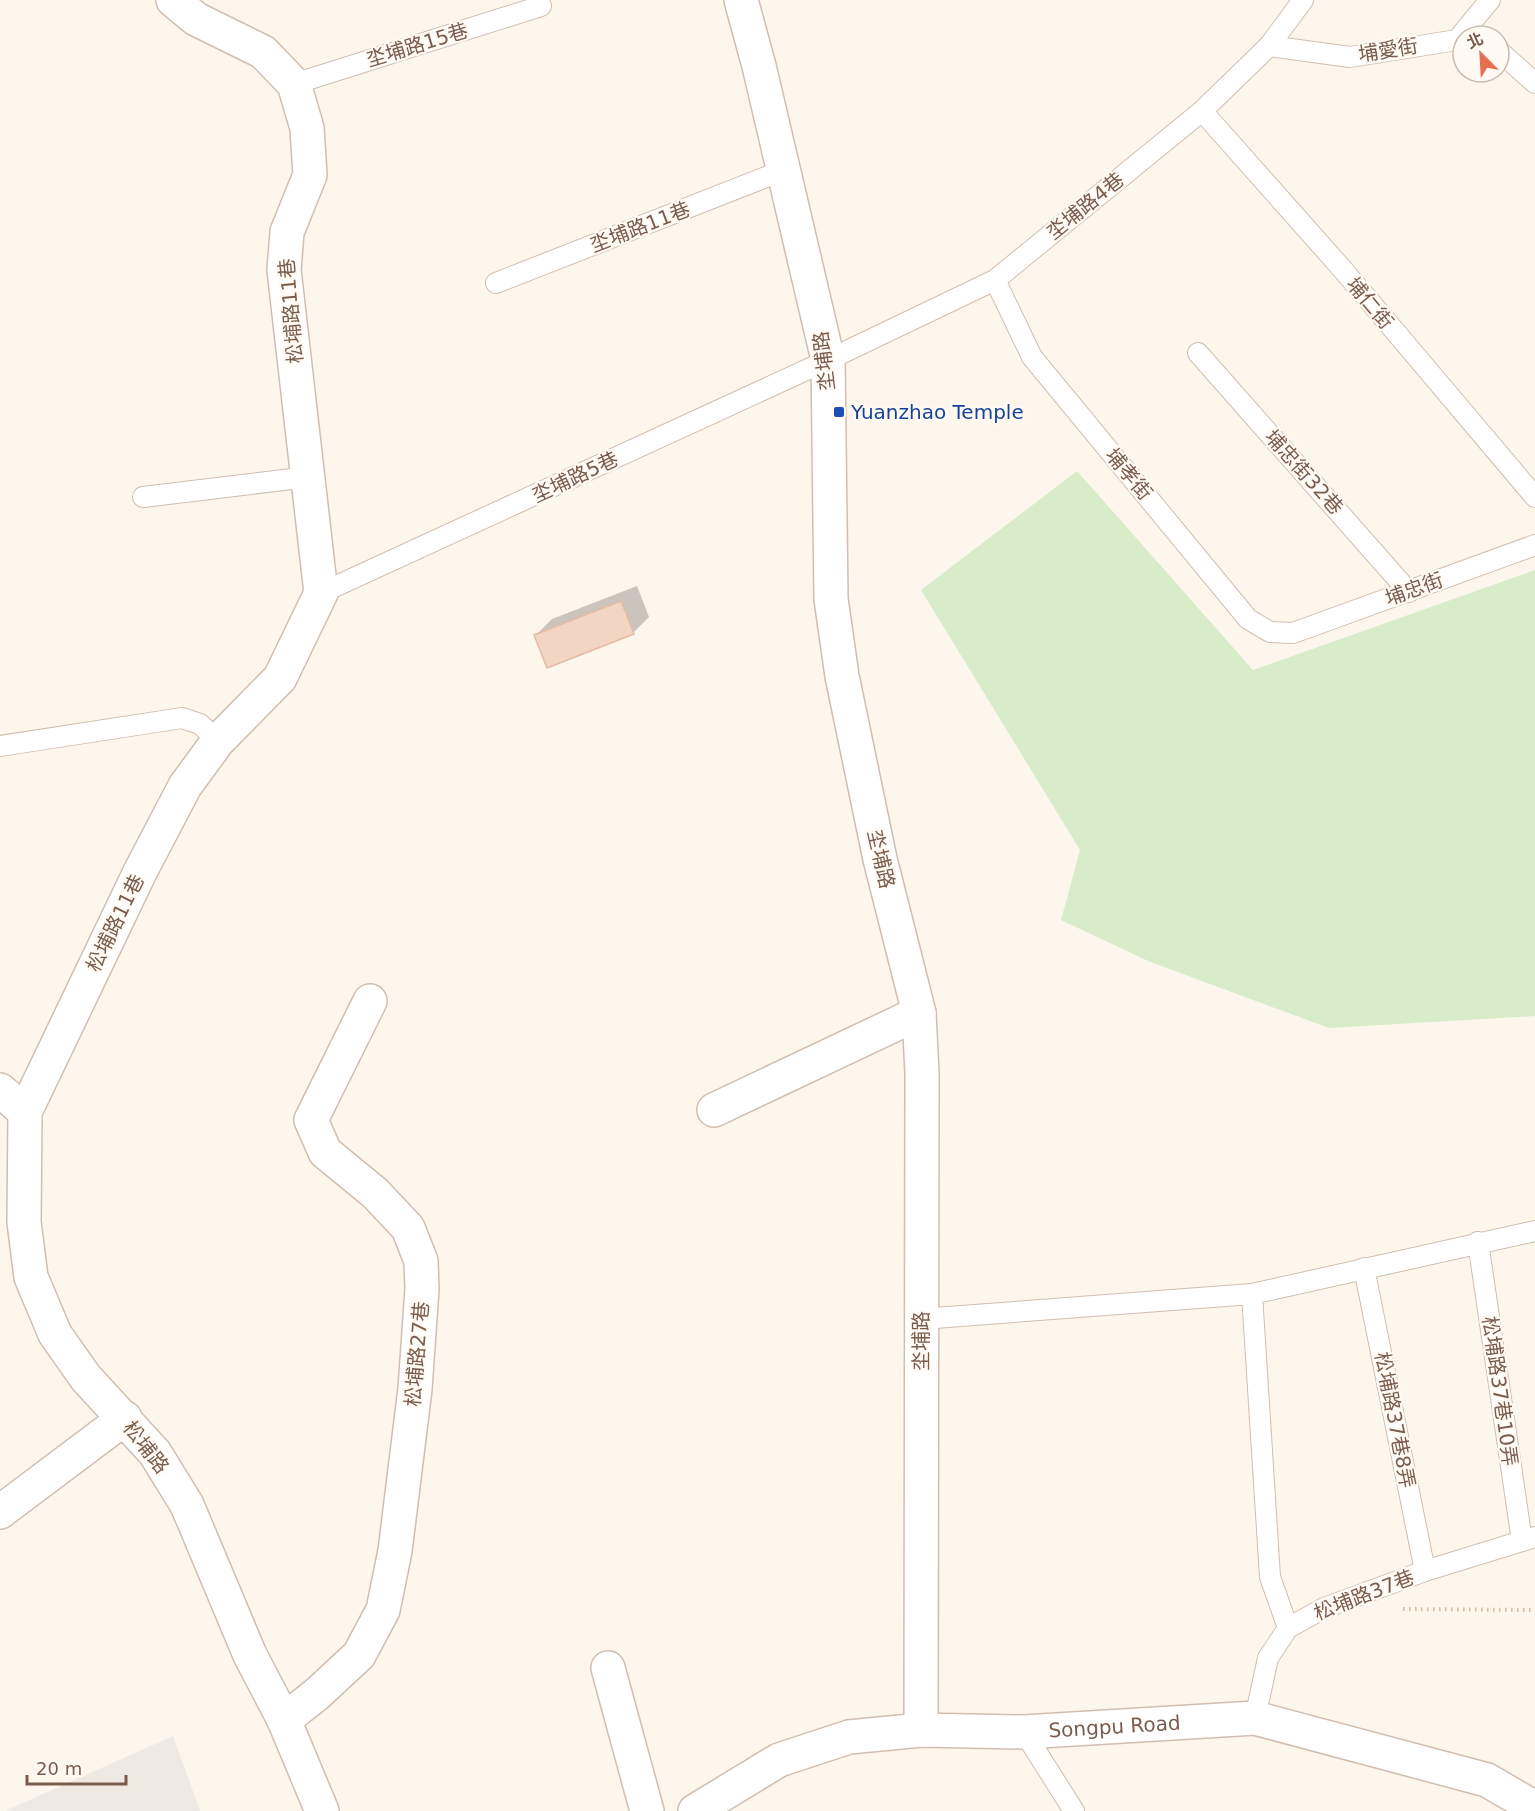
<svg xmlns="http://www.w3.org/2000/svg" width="1535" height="1811" viewBox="0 0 1535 1811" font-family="'DejaVu Sans','Noto Sans TC',sans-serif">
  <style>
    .industrial { fill: #efe9e4 }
    .green { fill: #d8ecc9 }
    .shadow { fill: #0003 }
    .building { fill: #f3d5c3; stroke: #e6bba3; stroke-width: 1.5 }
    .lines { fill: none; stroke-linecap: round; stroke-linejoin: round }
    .service-casing { stroke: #d1beb0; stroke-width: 22 }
    .minor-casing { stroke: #d1beb0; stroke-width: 36 }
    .tertiary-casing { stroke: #d1beb0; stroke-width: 36 }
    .path { stroke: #d9b8a5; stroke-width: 4; stroke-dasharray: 1.5 4.5; stroke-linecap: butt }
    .service { stroke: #fff; stroke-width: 20 }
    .minor { stroke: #fff; stroke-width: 33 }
    .tertiary { stroke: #fff; stroke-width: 33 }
    .transit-dot { fill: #1a4fb4; stroke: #fffaf3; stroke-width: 2 }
    .labels { text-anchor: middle; stroke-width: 4.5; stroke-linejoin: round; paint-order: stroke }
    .street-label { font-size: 20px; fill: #7a5c4d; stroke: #fffaf3 }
    .transit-label { font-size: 20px; fill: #164399; stroke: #fffaf3; text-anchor: start }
  </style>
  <rect width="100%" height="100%" fill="#fdf6ec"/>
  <path class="industrial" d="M173 1736 200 1811H5Z"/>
  <path class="green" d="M1077 471 1253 670 1535 570V1016L1329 1028 1148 961 1061 920 1080 850 921 590Z"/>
  <path class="shadow" d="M637 586 649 617 633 633 536 635 552 619Z"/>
  <path class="building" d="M621 601 634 634 547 668 534 635Z"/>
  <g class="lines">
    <g class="service-casing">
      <g id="service">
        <path d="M1269 46 1350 57 1457 40 1490 0"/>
        <path d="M1499 51 1535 83"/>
        <path d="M294 84 541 6"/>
        <path d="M1202 111 1344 271 1535 497"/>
        <path d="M995 280 1032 357 1248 619 1270 632 1293 633 1535 545"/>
        <path d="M496 283 784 170"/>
        <path d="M1198 353 1409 592"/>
        <path d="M143 497 308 477"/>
        <path d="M321 593 828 360 995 280 1202 111 1269 46 1303 0"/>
        <path d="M0 746 182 718 200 724 218 741"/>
        <path d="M1478 1242 1522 1541"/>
        <path d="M1364 1268 1425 1571"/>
        <path d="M1252 1294 1535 1231"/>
        <path d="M921 1319 1252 1294 1270 1577 1288 1628"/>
        <path d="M1255 1718 1268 1658 1288 1628 1324 1608 1425 1571 1535 1537"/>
        <path d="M1024 1732 1074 1811"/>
      </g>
    </g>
    <g class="minor-casing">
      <g id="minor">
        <path d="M741 0 759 66 828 360 831 599 842 676 880 859 919 1013 922 1073 921 1730"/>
        <path d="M714 1110 919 1013"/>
        <path d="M25 1112 140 872 185 786 218 741 280 678 321 593 284 270 287 232 310 175 307 128 294 84 263 52 196 19 173 0"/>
        <path d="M0 1512 125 1418"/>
        <path d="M608 1668 647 1811"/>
        <path d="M284 1720 317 1694 359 1655 383 1610 395 1551 415 1389 422 1289 421 1261 408 1228 375 1193 325 1152 311 1120 370 1001"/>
        <path id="s1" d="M695 1811 779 1760 849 1737 921 1730 1024 1732 1255 1718 1487 1780 1535 1808"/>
      </g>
    </g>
    <g class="tertiary-casing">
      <path id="tertiary" d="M0 1090 25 1112 24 1222 31 1277 55 1334 86 1378 155 1453 187 1505 250 1655 284 1720 322 1811"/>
    </g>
    <path class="path" d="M1403 1609 1535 1610"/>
    <use href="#service" class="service"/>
    <use href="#minor" class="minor"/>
    <use href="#tertiary" class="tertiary"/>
  </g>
  <rect class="transit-dot" x="833" y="406" width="12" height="12" rx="3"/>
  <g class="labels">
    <g class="street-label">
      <text transform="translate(417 45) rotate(-17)" y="7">坔埔路15巷</text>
      <text transform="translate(1388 50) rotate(-9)" y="7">埔愛街</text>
      <text transform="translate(1085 206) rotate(-39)" y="7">坔埔路4巷</text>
      <text transform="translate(640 227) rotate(-21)" y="7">坔埔路11巷</text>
      <text transform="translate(1370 303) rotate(50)" y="7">埔仁街</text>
      <text transform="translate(291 311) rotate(-95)" y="7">松埔路11巷</text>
      <text transform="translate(824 361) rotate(-97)" y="7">坔埔路</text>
      <text transform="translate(1304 472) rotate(48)" y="7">埔忠街32巷</text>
      <text transform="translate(1129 474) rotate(50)" y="7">埔孝街</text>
      <text transform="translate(575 477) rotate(-25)" y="7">坔埔路5巷</text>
      <text transform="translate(1414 589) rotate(-20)" y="7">埔忠街</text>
      <text transform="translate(881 859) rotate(77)" y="7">坔埔路</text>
      <text transform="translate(115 923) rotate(-64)" y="7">松埔路11巷</text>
      <text transform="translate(921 1341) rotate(-90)" y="7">坔埔路</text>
      <text transform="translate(417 1354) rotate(-85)" y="7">松埔路27巷</text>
      <text transform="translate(1500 1391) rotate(82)" y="7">松埔路37巷10弄</text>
      <text transform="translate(1395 1420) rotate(79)" y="7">松埔路37巷8弄</text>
      <text transform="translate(146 1447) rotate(52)" y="7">松埔路</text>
      <text transform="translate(1364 1595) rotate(-21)" y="7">松埔路37巷</text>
      <text dy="7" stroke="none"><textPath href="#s1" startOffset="438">Songpu Road</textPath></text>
    </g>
    <g class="transit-label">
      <text x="851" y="419">Yuanzhao Temple</text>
    </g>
  </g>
  <g transform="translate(1481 54) rotate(336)"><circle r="28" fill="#fffaf3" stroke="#cabbb1" stroke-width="1.5"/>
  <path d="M0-4.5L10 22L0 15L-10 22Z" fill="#e76f51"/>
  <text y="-9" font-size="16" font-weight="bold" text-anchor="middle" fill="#7a5c4d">北</text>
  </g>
  <path d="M27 1775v9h99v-9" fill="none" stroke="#7a5c4d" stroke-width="3"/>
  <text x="36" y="1775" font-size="18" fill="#7a5c4d" stroke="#fffaf3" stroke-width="4.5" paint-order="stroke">20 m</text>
</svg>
